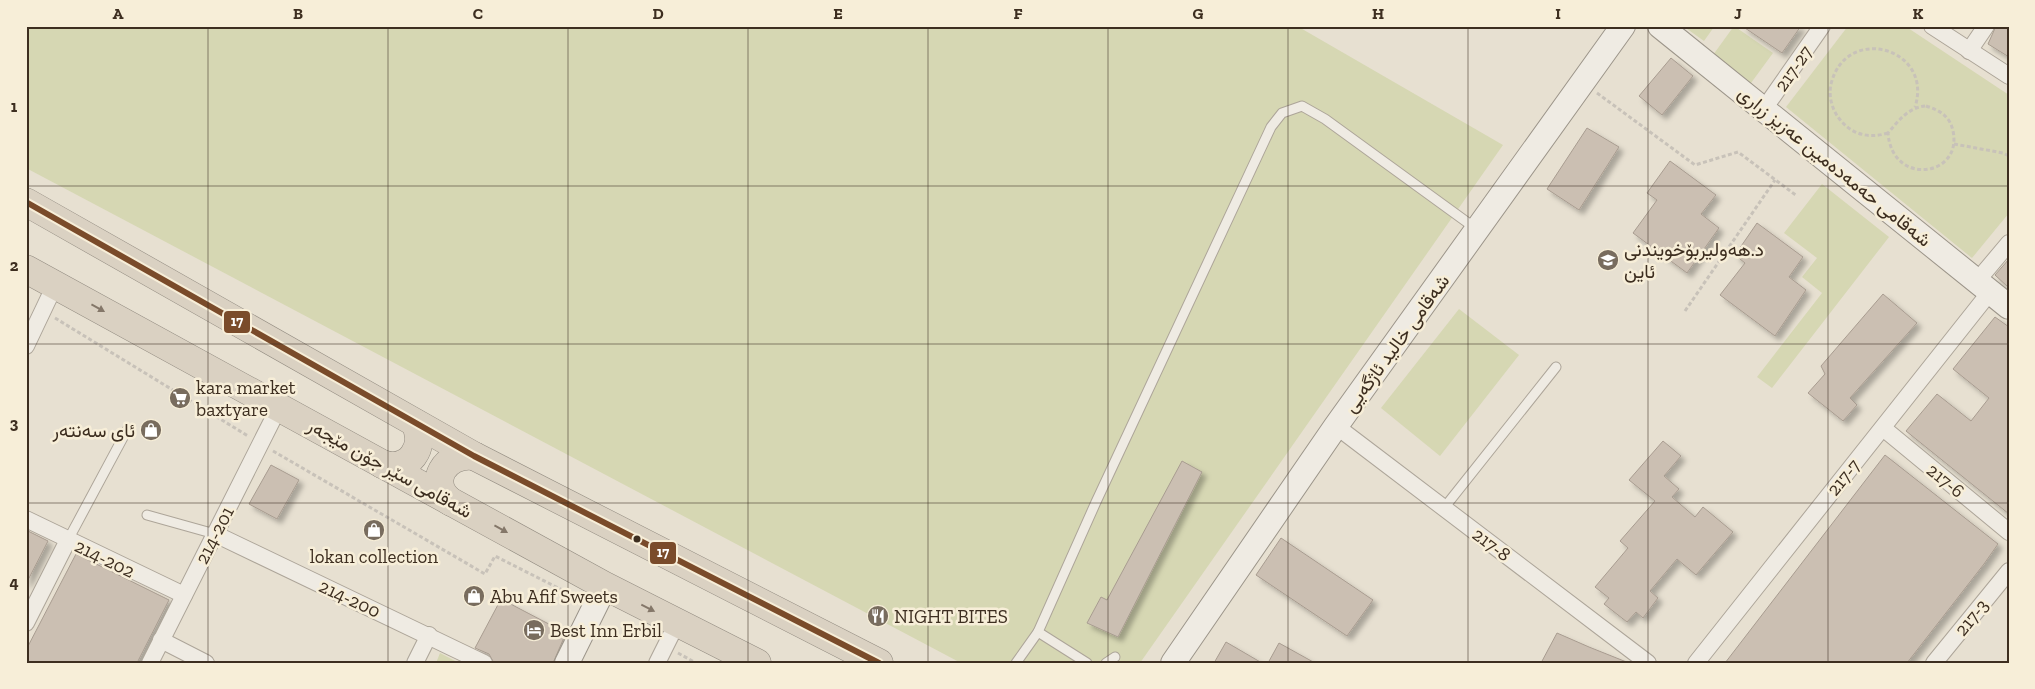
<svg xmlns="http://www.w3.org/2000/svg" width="2035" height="689" viewBox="0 0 2035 689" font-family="'Zilla Slab',Vazirmatn,serif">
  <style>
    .green { fill: #d6d7b3 }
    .building { fill: #cbbfb2; stroke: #a89c90; filter: url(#shadow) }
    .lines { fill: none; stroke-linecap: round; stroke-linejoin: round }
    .lane-casing { stroke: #ada599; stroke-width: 11 }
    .street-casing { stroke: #ada599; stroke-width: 18 }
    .secondary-casing { stroke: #9c958a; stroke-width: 26 }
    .highway-casing { stroke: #928b80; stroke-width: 29 }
    .path { stroke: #c8c2b9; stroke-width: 3; stroke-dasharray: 4 2.5; stroke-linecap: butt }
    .lane { stroke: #efebe3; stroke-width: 9 }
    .street { stroke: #efebe3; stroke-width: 16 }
    .secondary { stroke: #efebe3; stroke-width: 24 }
    .highway { stroke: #dad1c2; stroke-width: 28 }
    .bus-1-casing { stroke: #f7eed8; stroke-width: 10 }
    .bus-1 { stroke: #7a4b2a; stroke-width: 6 }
    .oneway { fill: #847769 }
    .grid { fill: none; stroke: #3d2e20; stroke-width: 1; stroke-opacity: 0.55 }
    .bus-dot { fill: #3d2e20; stroke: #f7eed8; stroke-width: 2 }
    .labels { text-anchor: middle; stroke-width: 5; stroke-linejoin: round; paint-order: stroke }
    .street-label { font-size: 19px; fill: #3d2e20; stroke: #f7eed8 }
    .poi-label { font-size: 19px; fill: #3d2e20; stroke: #f7eed8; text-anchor: start }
    .line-badge { stroke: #f7eed8; stroke-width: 2 }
    .badge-label { font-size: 14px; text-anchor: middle; font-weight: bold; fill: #fff }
    .neatline { fill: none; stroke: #3d2e20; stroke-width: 2 }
    .grid-label { font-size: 16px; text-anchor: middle; font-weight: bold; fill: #3d2e20 }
  </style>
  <defs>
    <filter id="shadow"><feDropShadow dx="4.5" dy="4.5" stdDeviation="2.5" flood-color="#0004"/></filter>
  </defs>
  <rect width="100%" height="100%" fill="#e7e0d1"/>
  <g class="green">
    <path d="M26 26H1297L1503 145 1140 663H961L26 168Z"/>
    <path d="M1683 26H1713L1714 27 1704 41Z"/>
    <path d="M1734 26 1773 53 1751 83 1713 55Z"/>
    <path d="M1848 26H1905L2009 95V213L1972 258 1786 107Z"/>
    <path d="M1822 184 1889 237 1772 388 1757 377 1822 293 1802 277 1817 258 1784 233Z"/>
    <path d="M1459 309 1519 355 1440 456 1381 408Z"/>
    <path d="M440 653 459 663H436Z"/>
  </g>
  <g class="building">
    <path d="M1742 26H1801L1782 53Z"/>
    <path d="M1996 26H2009V57L1988 44Z"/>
    <path d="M1671 58 1693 76 1662 115 1639 96Z"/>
    <path d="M1587 128 1619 147 1579 210 1547 189Z"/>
    <path d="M1670 161 1716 195 1701 214 1719 228 1687 273 1633 233 1657 200 1647 193Z"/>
    <path d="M1757 223 1803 257 1789 277 1806 290 1775 336 1720 295 1745 263 1735 255Z"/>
    <path d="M2009 259V288L1995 275Z"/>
    <path d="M1883 294 1917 323 1850 398 1857 405 1843 421 1808 393 1825 374 1821 366Z"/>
    <path d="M1995 317 2009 327V514L1906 431 1937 394 1971 421 1989 398 1953 369Z"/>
    <path d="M1663 441 1681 456 1664 476 1679 489 1672 497 1695 517 1703 507 1733 532 1696 575 1677 559 1650 591 1658 598 1643 618 1636 612 1627 622 1604 604 1609 598 1595 587 1628 548 1620 541 1655 501 1629 480Z"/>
    <path d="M1885 455 1998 544 1984 564 1907 663H1725Z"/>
    <path d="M1182 461 1202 472 1118 637 1087 623 1101 597 1107 600Z"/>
    <path d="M271 465 299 480 277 519 249 504Z"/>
    <path d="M26 530 48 541 26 584Z"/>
    <path d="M1281 538 1373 600 1347 636 1256 575Z"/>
    <path d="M76 554 169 600 137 663H26V650Z"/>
    <path d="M501 599 566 633 553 663H494L489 654 475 648Z"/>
    <path d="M1557 633 1589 647 1629 663H1541Z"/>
    <path d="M1226 642 1262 663H1214Z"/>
    <path d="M1279 643 1315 663H1268Z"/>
  </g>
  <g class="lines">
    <g class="lane-casing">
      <g id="lane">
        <path d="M1444 508 1556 367"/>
        <path d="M147 515 215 534"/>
        <path d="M68 540 127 430"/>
        <path d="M1038 632 1087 663"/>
        <path d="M1016 663 1038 632 1096 502 1271 127 1282 113 1302 106 1325 119 1475 228"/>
        <path d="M1106 663 1115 657"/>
      </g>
    </g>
    <g class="street-casing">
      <g id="street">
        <path d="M1932 26 2009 76"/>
        <path d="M1969 51 1986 26"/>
        <path d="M1764 109 1822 26"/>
        <path d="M1977 281 2009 243"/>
        <path d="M26 346 55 285"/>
        <path d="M1336 426 1648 663"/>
        <path d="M1883 428 2009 532"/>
        <path d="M26 519 184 595"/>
        <path d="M215 534 484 663"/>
        <path d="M26 623 68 540"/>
        <path d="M161 640 206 663"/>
        <path d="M150 663 279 407"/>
        <path d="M415 663 429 635"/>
        <path d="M657 663 677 623"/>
        <path d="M1696 663 1990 292"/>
        <path d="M1934 663 2009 571"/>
      </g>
    </g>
    <g class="secondary-casing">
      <g id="secondary">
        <path d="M1660 26 2009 307"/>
        <path d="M567 663 605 586"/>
        <path d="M1173 663 1336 426 1623 26"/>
      </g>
    </g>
    <g class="highway-casing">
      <g id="highway">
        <path d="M26 202 474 456 879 663"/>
        <path d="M26 269 605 586 757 663"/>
        <path d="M382 464C409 473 427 447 415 423"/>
        <path d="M451 502C426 483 445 452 474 456"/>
      </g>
    </g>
    <g class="path">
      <path d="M1597 93 1695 165 1738 152 1797 196"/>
      <path d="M1926 106C1939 110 1950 116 1953 131 1963 177 1892 187 1888 133 1899 120 1909 107 1926 106Z"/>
      <path d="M1888 133C1872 138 1855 136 1843 123 1833 113 1828 98 1831 84 1846 23 1934 48 1915 107"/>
      <path d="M1954 144 2003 153 2009 156"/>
      <path d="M1685 311 1775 180"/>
      <path d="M55 318 248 436"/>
      <path d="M273 451 485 574 495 556 578 598"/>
      <path d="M678 653 696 663"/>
    </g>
    <use href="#lane" class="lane"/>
    <use href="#street" class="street"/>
    <use href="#secondary" class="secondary"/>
    <use href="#highway" class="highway"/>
    <g class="bus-1-casing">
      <path id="bus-1" d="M26 202 474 456 879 663"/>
    </g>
    <use href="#bus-1" class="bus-1"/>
  </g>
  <defs><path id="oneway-solid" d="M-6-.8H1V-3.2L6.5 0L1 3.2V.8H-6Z" transform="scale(1.25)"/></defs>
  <g class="oneway">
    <use href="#oneway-solid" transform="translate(98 308) rotate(29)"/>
    <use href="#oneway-solid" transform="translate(501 529) rotate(29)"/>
    <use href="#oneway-solid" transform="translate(648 608) rotate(27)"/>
  </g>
  <path class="grid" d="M208 26V663M388 26V663M568 26V663M748 26V663M928 26V663M1108 26V663M1288 26V663M1468 26V663M1648 26V663M1828 26V663M26 186H2009M26 344H2009M26 503H2009"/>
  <defs>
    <g id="school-disc" transform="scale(1.125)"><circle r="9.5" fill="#786c5e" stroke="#f7eed8"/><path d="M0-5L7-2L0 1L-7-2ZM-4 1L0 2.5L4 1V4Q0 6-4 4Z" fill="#fff"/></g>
    <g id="supermarket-disc" transform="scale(1.125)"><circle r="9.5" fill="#786c5e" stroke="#f7eed8"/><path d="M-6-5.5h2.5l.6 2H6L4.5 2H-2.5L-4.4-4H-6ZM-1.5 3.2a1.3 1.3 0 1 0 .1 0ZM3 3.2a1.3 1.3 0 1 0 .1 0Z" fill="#fff"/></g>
    <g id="shop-disc" transform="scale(1.125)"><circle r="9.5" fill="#786c5e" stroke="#f7eed8"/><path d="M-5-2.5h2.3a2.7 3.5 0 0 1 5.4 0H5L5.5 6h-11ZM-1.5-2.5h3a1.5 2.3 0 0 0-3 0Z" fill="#fff"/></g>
    <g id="restaurant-disc" transform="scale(1.125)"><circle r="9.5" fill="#786c5e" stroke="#f7eed8"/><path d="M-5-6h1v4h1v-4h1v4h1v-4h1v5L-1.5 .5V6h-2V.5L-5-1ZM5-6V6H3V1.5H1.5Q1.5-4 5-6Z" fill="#fff"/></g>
    <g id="hotel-disc" transform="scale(1.125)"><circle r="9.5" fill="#786c5e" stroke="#f7eed8"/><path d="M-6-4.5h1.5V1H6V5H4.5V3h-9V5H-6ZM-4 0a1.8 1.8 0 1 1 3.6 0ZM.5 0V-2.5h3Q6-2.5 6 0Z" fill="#fff"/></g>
  </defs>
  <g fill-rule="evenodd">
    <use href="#school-disc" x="1608" y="260"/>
    <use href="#supermarket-disc" x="180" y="398"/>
    <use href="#shop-disc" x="151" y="430"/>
    <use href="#shop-disc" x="374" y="530"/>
    <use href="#shop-disc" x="474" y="596"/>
    <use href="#restaurant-disc" x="878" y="616"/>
    <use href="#hotel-disc" x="534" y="630"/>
  </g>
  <circle class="bus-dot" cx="637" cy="539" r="4.5"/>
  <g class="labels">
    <g class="street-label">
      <text transform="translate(1793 68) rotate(-55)" y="7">217-27</text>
      <text transform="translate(1835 166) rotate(39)" y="7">شەقامی حەمەدەمین عەزیز زراری</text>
      <text transform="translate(1396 343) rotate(-54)" y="7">شەقامی خالید ئاژگەیی</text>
      <text transform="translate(390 468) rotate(29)" y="7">شەقامی سێر جۆن مێجەر</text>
      <text transform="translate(1843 477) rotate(-51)" y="7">217-7</text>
      <text transform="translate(1946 480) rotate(39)" y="7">217-6</text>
      <text transform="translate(214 535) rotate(-63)" y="7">214-201</text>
      <text transform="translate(1492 544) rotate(37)" y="7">217-8</text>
      <text transform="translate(105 558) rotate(26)" y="7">214-202</text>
      <text transform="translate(350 598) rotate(25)" y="7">214-200</text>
      <text transform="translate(1971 617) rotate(-51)" y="7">217-3</text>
    </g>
    <g class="poi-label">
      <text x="1624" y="256">د.هه‌ولیربۆخویندنی<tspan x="1624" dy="22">ئاین</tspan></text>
      <text x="196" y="394">kara market<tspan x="196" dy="22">baxtyare</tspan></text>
      <text x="135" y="437" text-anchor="end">ئای سەنتەر</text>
      <text x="374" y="563" text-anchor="middle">lokan collection</text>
      <text x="490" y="603">Abu Afif Sweets</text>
      <text x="894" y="623">NIGHT BITES</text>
      <text x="550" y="637">Best Inn Erbil</text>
    </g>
  </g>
  <g class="line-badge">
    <rect x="223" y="310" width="28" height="24" rx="5" fill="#7a4b2a"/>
    <rect x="649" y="541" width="28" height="24" rx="5" fill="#7a4b2a"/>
  </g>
  <g class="badge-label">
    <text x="237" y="326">17</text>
    <text x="663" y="557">17</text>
  </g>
  <rect width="2035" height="689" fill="none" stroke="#f7eed8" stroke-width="55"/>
  <rect x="28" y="28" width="1980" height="634" class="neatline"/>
  <g class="grid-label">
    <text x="118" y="19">A</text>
    <text x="298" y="19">B</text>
    <text x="478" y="19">C</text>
    <text x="658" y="19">D</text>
    <text x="838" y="19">E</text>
    <text x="1018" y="19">F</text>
    <text x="1198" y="19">G</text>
    <text x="1378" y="19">H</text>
    <text x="1558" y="19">I</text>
    <text x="1738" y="19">J</text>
    <text x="1918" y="19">K</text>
    <text x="14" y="112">1</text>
    <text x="14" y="271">2</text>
    <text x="14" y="429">3</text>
    <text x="14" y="588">4</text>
  </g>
</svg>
